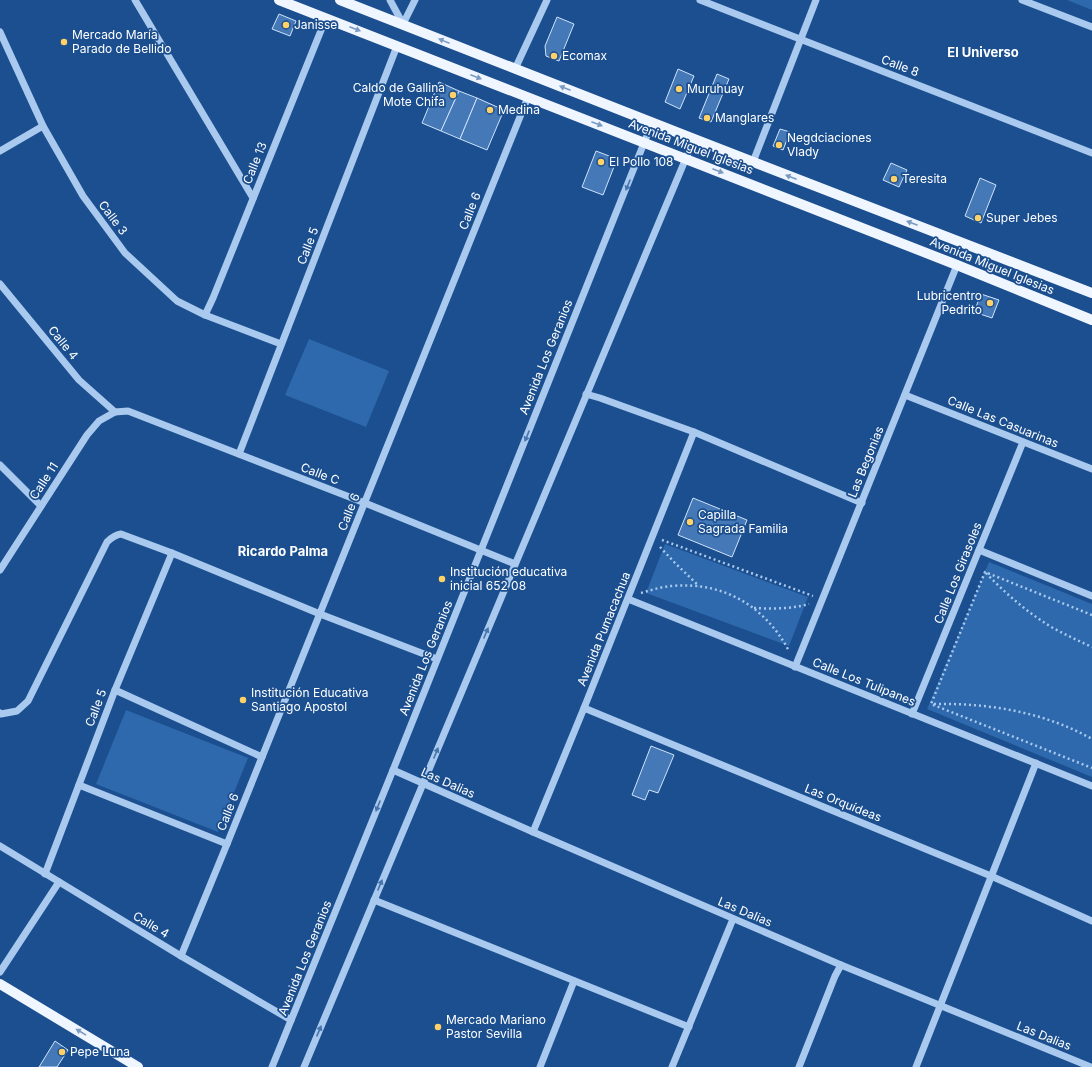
<svg xmlns="http://www.w3.org/2000/svg" width="1092" height="1067" viewBox="0 0 1092 1067" font-family="Inter,sans-serif">
  <style>
    .green { fill: #2e69ad }
    .building { fill: #4478b7; stroke: #cfe3fa }
    .lines { fill: none; stroke-linecap: round; stroke-linejoin: round }
    .path { stroke: #a9c9ee; stroke-width: 2.5; stroke-dasharray: 2 3; stroke-linecap: butt }
    .minor { stroke: #a9c9ee; stroke-width: 7 }
    .major { stroke: #f0f6ff; stroke-width: 10 }
    .oneway { fill: #7b9ac1 }
    .oneway2 { fill: #4674ac }
    .poi-dot { fill: #ffd166; stroke: #1b4f8f; stroke-width: 1.5 }
    .labels { text-anchor: middle; stroke-width: 3.5; stroke-linejoin: round; paint-order: stroke }
    .poi-label { font-size: 12px; fill: #fff; stroke: #1b4f8f; text-anchor: start }
    .street-label { font-size: 12px; fill: #fff; stroke: #1b4f8f }
    .neighbourhood-label { font-size: 13px; font-weight: bold; fill: #fff; stroke: #1b4f8f }
  </style>
  <rect width="100%" height="100%" fill="#1b4f8f"/>
  <g class="green">
    <path d="M1067 0H1092V10Z"/>
    <path d="M309 339 389 371 366 427 285 395Z"/>
    <path d="M665 544 808 597 789 646 646 593Z"/>
    <path d="M989 562 1092 604V777L927 709Z"/>
    <path d="M126 710 248 758 218 832 96 784Z"/>
  </g>
  <g class="building">
    <path d="M279 14 296 21 290 36 272 29Z"/>
    <path d="M557 17 574 24 559 61 546 56 545 46Z"/>
    <path d="M678 69 694 76 680 109 665 102Z"/>
    <path d="M717 74 729 79 711 122 699 118Z"/>
    <path d="M439 82 459 91 441 131 422 123Z"/>
    <path d="M459 91 477 98 460 139 441 131Z"/>
    <path d="M477 98 504 110 487 150 460 139Z"/>
    <path d="M780 129 790 132 783 150 773 146Z"/>
    <path d="M596 151 617 159 603 195 582 187Z"/>
    <path d="M891 163 907 170 899 187 883 180Z"/>
    <path d="M980 178 996 185 981 223 965 216Z"/>
    <path d="M981 294 999 300 992 318 974 312Z"/>
    <path d="M693 498 747 520 732 557 678 535Z"/>
    <path d="M651 746 674 755 658 793 649 790 645 800 632 795Z"/>
    <path d="M55 1041 68 1050 57 1067H39Z"/>
  </g>
  <g class="lines">
    <g class="path">
      <path d="M662 540 813 596"/>
      <path d="M660 547 675 563 699 586"/>
      <path d="M986 573C1006 594 1028 613 1053 628 1066 635 1079 641 1092 647"/>
      <path d="M641 593C651 590 661 587 671 586 723 581 765 606 789 651"/>
      <path d="M754 608C772 609 791 609 809 604"/>
      <path d="M1092 615 985 572 931 704 1092 768"/>
      <path d="M934 704C989 703 1044 712 1092 739"/>
    </g>
    <g class="minor">
      <path d="M135 0 253 198"/>
      <path d="M390 0 403 24"/>
      <path d="M700 0 1092 153"/>
      <path d="M1022 0 1092 27"/>
      <path d="M403 24 415 0"/>
      <path d="M0 32 43 126 83 196 125 253 177 301 205 315 281 344"/>
      <path d="M515 69 547 0"/>
      <path d="M0 151 43 126"/>
      <path d="M753 162 816 0"/>
      <path d="M0 284 79 380 115 412"/>
      <path d="M205 315 213 298 326 18"/>
      <path d="M586 394 600 398 694 432 862 503"/>
      <path d="M905 395 1092 469"/>
      <path d="M239 454 397 46"/>
      <path d="M0 465 41 506"/>
      <path d="M979 550 1092 596"/>
      <path d="M0 570 87 435 99 421 115 412 128 411 365 503 515 564"/>
      <path d="M628 599 1092 786"/>
      <path d="M795 667 957 265"/>
      <path d="M115 690 262 757"/>
      <path d="M584 708 991 876 1092 921"/>
      <path d="M0 713 1 714 17 711 28 701 107 542C111 538 115 535 121 534L172 553 320 614 437 659"/>
      <path d="M912 714 1023 442"/>
      <path d="M393 770 533 832 841 965 1091 1067"/>
      <path d="M79 785 227 844"/>
      <path d="M533 832 584 708 694 432"/>
      <path d="M0 846 181 956 291 1020"/>
      <path d="M45 874 115 690 172 553"/>
      <path d="M374 900 689 1027"/>
      <path d="M181 956 227 844 528 97"/>
      <path d="M0 972 59 882"/>
      <path d="M272 1067 393 770 652 123"/>
      <path d="M304 1067 694 139"/>
      <path d="M540 1067 574 981"/>
      <path d="M672 1067 733 919"/>
      <path d="M799 1067 835 976 841 965"/>
      <path d="M916 1067 1036 763"/>
    </g>
    <g class="major">
      <path d="M279 0 957 265 1092 320"/>
      <path d="M340 0 694 139 1092 293"/>
      <path d="M0 984 138 1067"/>
    </g>
  </g>
  <defs><path id="oneway-solid" d="M-6-.8H1V-3.2L6.5 0L1 3.2V.8H-6Z"/></defs>
  <g class="oneway">
    <use href="#oneway-solid" transform="translate(355 29) rotate(21)"/>
    <use href="#oneway-solid" transform="translate(444 41) rotate(-158)"/>
    <use href="#oneway-solid" transform="translate(476 77) rotate(21)"/>
    <use href="#oneway-solid" transform="translate(565 88) rotate(-159)"/>
    <use href="#oneway-solid" transform="translate(597 124) rotate(21)"/>
    <use href="#oneway-solid" transform="translate(718 171) rotate(21)"/>
    <use href="#oneway-solid" transform="translate(791 177) rotate(-159)"/>
    <use href="#oneway-solid" transform="translate(912 223) rotate(-159)"/>
    <use href="#oneway-solid" transform="translate(81 1032) rotate(-149)"/>
  </g>
  <g class="oneway2">
    <use href="#oneway-solid" transform="translate(628 185) rotate(112)"/>
    <use href="#oneway-solid" transform="translate(527 436) rotate(112)"/>
    <use href="#oneway-solid" transform="translate(486 633) rotate(-67)"/>
    <use href="#oneway-solid" transform="translate(436 753) rotate(-67)"/>
    <use href="#oneway-solid" transform="translate(378 806) rotate(112)"/>
    <use href="#oneway-solid" transform="translate(380 885) rotate(-67)"/>
    <use href="#oneway-solid" transform="translate(319 1031) rotate(-67)"/>
  </g>
  <g class="poi-dot">
    <circle cx="286" cy="25" r="4"/>
    <circle cx="64" cy="42" r="4"/>
    <circle cx="554" cy="56" r="4"/>
    <circle cx="679" cy="89" r="4"/>
    <circle cx="453" cy="95" r="4"/>
    <circle cx="490" cy="110" r="4"/>
    <circle cx="707" cy="118" r="4"/>
    <circle cx="779" cy="145" r="4"/>
    <circle cx="601" cy="162" r="4"/>
    <circle cx="894" cy="179" r="4"/>
    <circle cx="978" cy="218" r="4"/>
    <circle cx="990" cy="303" r="4"/>
    <circle cx="690" cy="522" r="4"/>
    <circle cx="442" cy="579" r="4"/>
    <circle cx="243" cy="700" r="4"/>
    <circle cx="438" cy="1027" r="4"/>
    <circle cx="62" cy="1052" r="4"/>
  </g>
  <g class="labels">
    <g class="poi-label">
      <text x="294" y="29">Janisse</text>
      <text x="72" y="39">Mercado María<tspan x="72" dy="14">Parado de Bellido</tspan></text>
      <text x="562" y="60">Ecomax</text>
      <text x="445" y="92" text-anchor="end">Caldo de Gallina<tspan x="445" dy="14">Mote Chifa</tspan></text>
      <text x="687" y="93">Muruhuay</text>
      <text x="498" y="114">Medina</text>
      <text x="715" y="122">Manglares</text>
      <text x="787" y="142">Negdciaciones<tspan x="787" dy="14">Vlady</tspan></text>
      <text x="609" y="166">El Pollo 108</text>
      <text x="902" y="183">Teresita</text>
      <text x="986" y="222">Super Jebes</text>
      <text x="982" y="300" text-anchor="end">Lubricentro<tspan x="982" dy="14">Pedrito</tspan></text>
      <text x="698" y="519">Capilla<tspan x="698" dy="14">Sagrada Familia</tspan></text>
      <text x="450" y="576">Institución educativa<tspan x="450" dy="14">inicial 652 08</tspan></text>
      <text x="251" y="697">Institución Educativa<tspan x="251" dy="14">Santiago Apostol</tspan></text>
      <text x="446" y="1024">Mercado Mariano<tspan x="446" dy="14">Pastor Sevilla</tspan></text>
      <text x="70" y="1056">Pepe Luna</text>
    </g>
    <g class="street-label">
      <text transform="translate(900 66) rotate(21)" y="4">Calle 8</text>
      <text transform="translate(691 147) rotate(21)" y="4">Avenida Miguel Iglesias</text>
      <text transform="translate(255 163) rotate(-68)" y="4">Calle 13</text>
      <text transform="translate(470 211) rotate(-68)" y="4">Calle 6</text>
      <text transform="translate(113 218) rotate(53)" y="4">Calle 3</text>
      <text transform="translate(308 246) rotate(-69)" y="4">Calle 5</text>
      <text transform="translate(992 266) rotate(22)" y="4">Avenida Miguel Iglesias</text>
      <text transform="translate(63 343) rotate(51)" y="4">Calle 4</text>
      <text transform="translate(546 357) rotate(-68)" y="4">Avenida Los Geranios</text>
      <text transform="translate(1003 422) rotate(22)" y="4">Calle Las Casuarinas</text>
      <text transform="translate(866 462) rotate(-68)" y="4">Las Begonias</text>
      <text transform="translate(320 474) rotate(21)" y="4">Calle C</text>
      <text transform="translate(44 481) rotate(-57)" y="4">Calle 11</text>
      <text transform="translate(349 512) rotate(-68)" y="4">Calle 6</text>
      <text transform="translate(958 573) rotate(-68)" y="4">Calle Los Girasoles</text>
      <text transform="translate(604 629) rotate(-68)" y="4">Avenida Pumacachua</text>
      <text transform="translate(426 658) rotate(-68)" y="4">Avenida Los Geranios</text>
      <text transform="translate(864 682) rotate(22)" y="4">Calle Los Tulipanes</text>
      <text transform="translate(96 708) rotate(-69)" y="4">Calle 5</text>
      <text transform="translate(448 783) rotate(24)" y="4">Las Dalias</text>
      <text transform="translate(843 803) rotate(22)" y="4">Las Orquídeas</text>
      <text transform="translate(228 812) rotate(-68)" y="4">Calle 6</text>
      <text transform="translate(745 912) rotate(23)" y="4">Las Dalias</text>
      <text transform="translate(151 925) rotate(31)" y="4">Calle 4</text>
      <text transform="translate(305 958) rotate(-68)" y="4">Avenida Los Geranios</text>
      <text transform="translate(1044 1036) rotate(22)" y="4">Las Dalias</text>
    </g>
    <g class="neighbourhood-label">
      <text x="983" y="57">El Universo</text>
      <text x="283" y="556">Ricardo Palma</text>
    </g>
  </g>
</svg>
